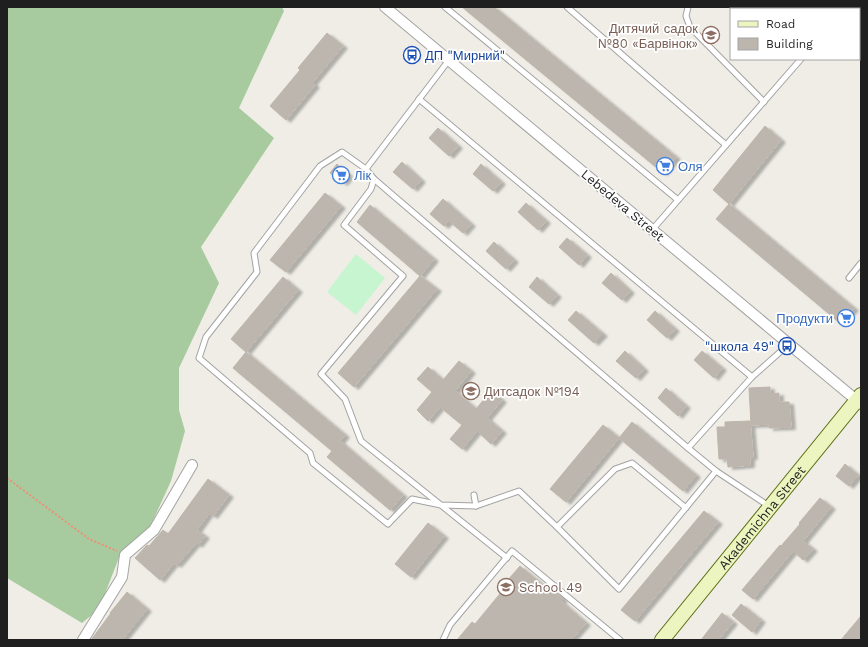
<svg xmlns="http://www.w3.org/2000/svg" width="868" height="647" viewBox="0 0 868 647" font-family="'Work Sans',sans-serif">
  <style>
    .forest { fill: #a7ca9f }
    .park { fill: #c7f5d0 }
    .building { fill: #bcb6af; stroke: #bfb5aa; filter: url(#shadow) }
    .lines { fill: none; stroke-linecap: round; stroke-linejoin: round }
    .lane-casing { stroke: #a3a3a3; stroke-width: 7 }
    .street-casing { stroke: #a3a3a3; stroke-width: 12 }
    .secondary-casing { stroke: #5a6d0f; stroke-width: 16 }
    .path { stroke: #ed9079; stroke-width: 2; stroke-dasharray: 2 2; stroke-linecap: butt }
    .lane { stroke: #fff; stroke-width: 5 }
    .street { stroke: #fff; stroke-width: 10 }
    .secondary { stroke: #ecf4bf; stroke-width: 14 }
    .labels { text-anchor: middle; stroke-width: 3.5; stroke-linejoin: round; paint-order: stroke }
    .education-label { font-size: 13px; fill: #785e54; stroke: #fff; text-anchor: start }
    .transit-label { font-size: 13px; fill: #164399; stroke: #fff; text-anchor: start }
    .shop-label { font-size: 13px; fill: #366cbe; stroke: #fff; text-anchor: start }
    .street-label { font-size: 13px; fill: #1f1f1f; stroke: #fff }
  </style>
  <defs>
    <filter id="shadow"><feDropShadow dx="4.5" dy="2.5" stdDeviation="1" flood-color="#0004"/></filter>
  </defs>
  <rect width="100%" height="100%" fill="#efede6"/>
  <path class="forest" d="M7 7H282L284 11 239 108 274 138 201 247 219 283 179 368V410L185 431 171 481 150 527 120 555 99 609 82 623 7 578Z"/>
  <path class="park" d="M356 254 385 278 356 315 327 292Z"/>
  <g class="building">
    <path d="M462 7H494L676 157 663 173Z"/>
    <path d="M327 33 343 46 312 83 315 85 286 120 270 106 300 70 298 68Z"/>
    <path d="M765 126 781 140 729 204 713 190Z"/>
    <path d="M438 128 458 146 449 156 429 138Z"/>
    <path d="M402 162 421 180 413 189 393 172Z"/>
    <path d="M337 164 347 173 348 177 343 183 330 173Z"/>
    <path d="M481 164 501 182 493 191 473 174Z"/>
    <path d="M325 193 341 206 286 272 270 260Z"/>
    <path d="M443 199 471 224 463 233 449 221 444 226 430 214Z"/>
    <path d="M526 203 546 221 538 230 518 212Z"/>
    <path d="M729 204 854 308 841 324 716 219Z"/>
    <path d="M370 205 434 259 420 276 357 222Z"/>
    <path d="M567 238 587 255 579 265 559 247Z"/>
    <path d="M494 242 514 260 506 269 486 251Z"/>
    <path d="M611 273 630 291 622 300 602 283Z"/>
    <path d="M420 276 437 289 354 387 338 373Z"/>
    <path d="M283 277 298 290 246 352 231 339Z"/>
    <path d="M537 277 557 295 549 304 529 287Z"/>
    <path d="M576 311 603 334 594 343 568 320Z"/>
    <path d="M655 311 675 329 667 338 647 320Z"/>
    <path d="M625 351 644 369 636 378 616 361Z"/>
    <path d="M702 351 722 368 714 378 694 360Z"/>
    <path d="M246 352 345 435 340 441 403 495 390 510 327 457 332 451 233 368Z"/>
    <path d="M459 361 471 371 455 391 476 409 491 391 502 400 487 418 502 431 491 444 477 431 462 449 450 439 462 425 440 407 428 421 417 410 432 392 417 379 428 367 443 380Z"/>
    <path d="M770 387V394L779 393V402H789L791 427 769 428V424L751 425 749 388Z"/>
    <path d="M666 388 686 406 678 416 658 398Z"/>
    <path d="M750 421 753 457H750V465L728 467 727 459H719L717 427H725V422Z"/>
    <path d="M632 422 696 475 683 491 619 438Z"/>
    <path d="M603 425 619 438 566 502 550 489Z"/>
    <path d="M845 464 858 475 849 486 836 476Z"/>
    <path d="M208 479 229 495 213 516 209 513 197 530 205 536 198 545 196 543 177 565 174 563 160 580 135 558 147 545 149 546 163 530 168 534Z"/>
    <path d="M820 498 831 507 803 541 813 549 803 560 793 551 753 599 742 590 780 545 781 546 800 524 799 523Z"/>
    <path d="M704 511 718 522 635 621 621 610Z"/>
    <path d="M428 523 444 536 411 577 395 564Z"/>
    <path d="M520 566 544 586 546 584 563 599 561 601 586 623 571 640H457L472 622 475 624 503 590 501 588Z"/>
    <path d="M127 592 147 609 122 640H91L111 613H110Z"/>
    <path d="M741 604 761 620 752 632 732 615Z"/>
    <path d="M722 613 733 622 718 640H701Z"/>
    <path d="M861 616V640H841Z"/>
  </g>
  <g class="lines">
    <g class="lane-casing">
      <g id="lane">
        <path d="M445 7 678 200"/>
        <path d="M567 7 726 145"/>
        <path d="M688 7 686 16 690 27 764 102"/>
        <path d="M843 9 844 7"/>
        <path d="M449 60 366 169 374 179 371 189 344 225 403 276 321 374 345 399 361 441 507 558"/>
        <path d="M419 99 752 377"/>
        <path d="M366 169 342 152 320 166 254 253 257 272 206 337 199 358 310 453 313 463 388 524 412 499 441 505 476 506 519 491 557 527"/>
        <path d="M374 179 688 448"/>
        <path d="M652 230 801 59"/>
        <path d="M849 278 861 263"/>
        <path d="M716 471 688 448 752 377 789 344"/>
        <path d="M474 495 476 506"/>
        <path d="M686 508 632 463 615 469 557 527 619 589 716 471 769 506"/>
        <path d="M443 640 450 625 512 551 620 640"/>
      </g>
    </g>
    <g class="street-casing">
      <g id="street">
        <path d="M385 7 861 404"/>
        <path d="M83 640 122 577 125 555 154 530 192 465"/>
      </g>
    </g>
    <g class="secondary-casing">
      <g id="secondary">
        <path id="s1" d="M662 640 861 395"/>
      </g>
    </g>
    <path class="path" d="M7 478 89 539 117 551"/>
    <use href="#lane" class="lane"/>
    <use href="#street" class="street"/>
    <use href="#secondary" class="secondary"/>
  </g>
  <defs>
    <g id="school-ring" transform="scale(0.9)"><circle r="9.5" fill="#fff" stroke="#8d6e63" stroke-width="1.5"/><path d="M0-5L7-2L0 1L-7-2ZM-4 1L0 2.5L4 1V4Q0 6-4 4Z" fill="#8d6e63"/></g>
    <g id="bus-ring" transform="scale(0.9)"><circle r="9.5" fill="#fff" stroke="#1a4fb4" stroke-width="1.5"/><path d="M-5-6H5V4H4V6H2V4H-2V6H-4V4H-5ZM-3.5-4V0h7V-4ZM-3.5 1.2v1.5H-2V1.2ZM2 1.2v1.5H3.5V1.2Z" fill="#1a4fb4"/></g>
    <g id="supermarket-ring" transform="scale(0.9)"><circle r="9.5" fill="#fff" stroke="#3f7fe0" stroke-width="1.5"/><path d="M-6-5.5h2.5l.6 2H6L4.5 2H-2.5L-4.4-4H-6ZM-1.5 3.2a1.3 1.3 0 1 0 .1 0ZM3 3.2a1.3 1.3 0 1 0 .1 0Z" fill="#3f7fe0"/></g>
  </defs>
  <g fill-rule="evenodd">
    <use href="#school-ring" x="711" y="35"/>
    <use href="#bus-ring" x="412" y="55"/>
    <use href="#supermarket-ring" x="665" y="166"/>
    <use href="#supermarket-ring" x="341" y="175"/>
    <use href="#supermarket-ring" x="846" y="318"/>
    <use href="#bus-ring" x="787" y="346"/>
    <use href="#school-ring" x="471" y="391"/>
    <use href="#school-ring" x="506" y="587"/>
  </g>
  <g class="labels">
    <g class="education-label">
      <text x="698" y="33" text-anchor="end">Дитячий садок<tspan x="698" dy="15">№80 «Барвінок»</tspan></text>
      <text x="484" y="396">Дитсадок №194</text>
      <text x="519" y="592">School 49</text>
    </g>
    <g class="transit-label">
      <text x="425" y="60">ДП "Мирний"</text>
      <text x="774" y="351" text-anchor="end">"школа 49"</text>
    </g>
    <g class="shop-label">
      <text x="678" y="171">Оля</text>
      <text x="354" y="180">Лік</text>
      <text x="833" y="323" text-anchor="end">Продукти</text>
    </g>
    <g class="street-label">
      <text transform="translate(623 205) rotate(40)" y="5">Lebedeva Street</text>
      <text dy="5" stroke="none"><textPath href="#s1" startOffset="158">Akademichna Street</textPath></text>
    </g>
  </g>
  <rect width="868" height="647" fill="none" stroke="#1f1f1f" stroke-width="16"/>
  <rect x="730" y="8" width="130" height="52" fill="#ffffff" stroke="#a5a5a5"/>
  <rect x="738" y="21" width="20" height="6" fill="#ecf4bf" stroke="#a5a5a5"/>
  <text x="766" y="28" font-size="12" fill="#1f1f1f">Road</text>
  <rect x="738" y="38" width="20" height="12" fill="#bcb6af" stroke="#a5a5a5"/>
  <text x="766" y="48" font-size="12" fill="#1f1f1f">Building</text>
</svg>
